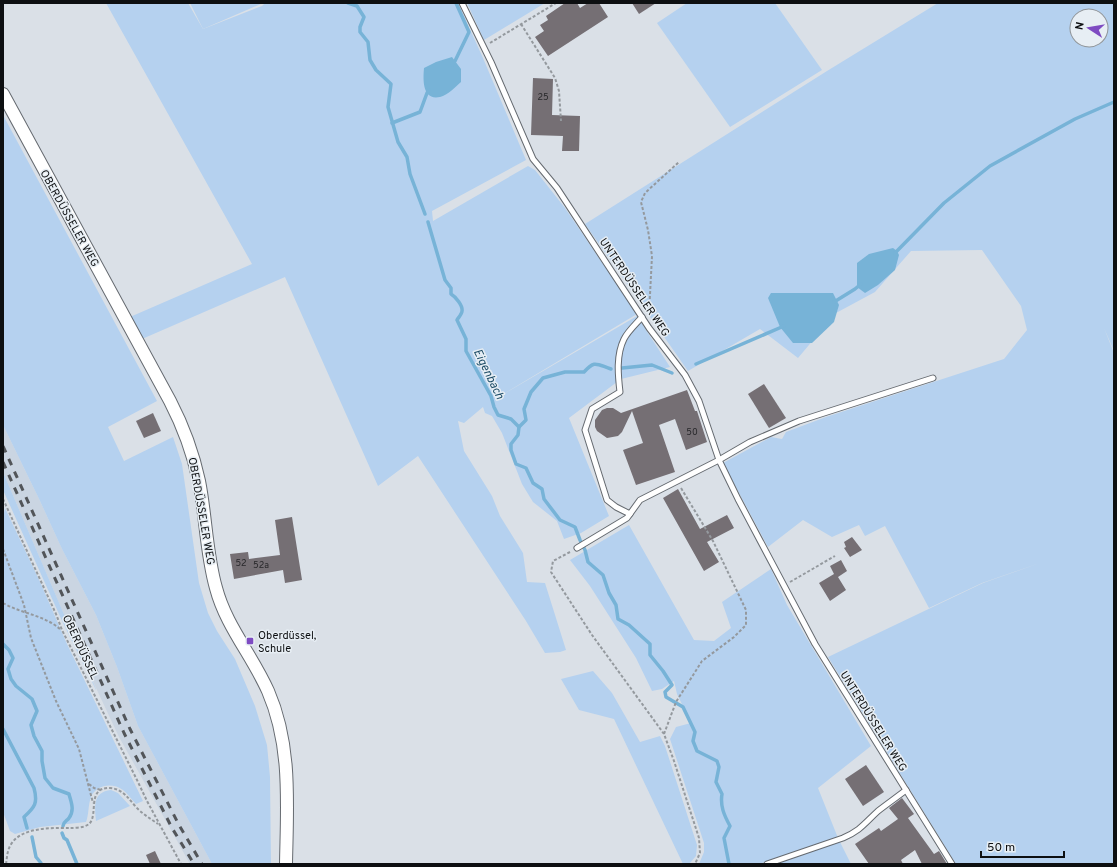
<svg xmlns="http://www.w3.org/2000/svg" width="1117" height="867" viewBox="0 0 1117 867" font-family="Overpass,sans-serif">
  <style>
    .built { fill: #cad5e2 }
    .green { fill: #b5d1ef; fill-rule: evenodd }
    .water { fill: #77b3d7 }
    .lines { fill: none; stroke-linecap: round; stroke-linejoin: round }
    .stream { stroke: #77b3d7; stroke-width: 3.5 }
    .building { fill: #756f74 }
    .service-casing { stroke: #656a70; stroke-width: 7 }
    .tertiary-casing { stroke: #656a70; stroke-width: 14 }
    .path { stroke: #94999e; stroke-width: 2; stroke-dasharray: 3 2; stroke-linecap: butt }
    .service { stroke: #fff; stroke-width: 5 }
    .tertiary { stroke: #fff; stroke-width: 12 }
    .rail { stroke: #525559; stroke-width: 3; stroke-dasharray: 7 7; stroke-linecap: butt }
    .poi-dot { fill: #7e4bc2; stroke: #e7eef4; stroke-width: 1.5 }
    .labels { text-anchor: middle; stroke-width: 3; stroke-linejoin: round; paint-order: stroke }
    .number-label { font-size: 9px; fill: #27272a }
    .street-label { font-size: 11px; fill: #0d0f11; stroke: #e7eef4 }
    .poi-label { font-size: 11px; fill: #0d0f11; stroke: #e7eef4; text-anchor: start }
    .water-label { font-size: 12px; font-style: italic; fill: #1f4e68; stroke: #e7eef4 }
  </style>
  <rect width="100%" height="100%" fill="#dae0e7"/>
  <path class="built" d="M3 425 40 501 62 549 96 615 117 667 138 726 212 864H190L119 737 89 673 3 472Z"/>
  <g class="green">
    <path d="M106 3H188L203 29 262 6 265 3H458L483 58 526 160 432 211 433 221 528 166 535 170 565 208 637 314 495 399 637 316 670 367 621 379 569 418 609 516 581 533 564 539 557 521 533 502 522 484 502 433 492 416 485 413 483 407 464 423 458 421 464 451 492 496 500 516 523 553 527 582 545 583 566 650 560 652 545 653 526 621 418 456 378 486 285 277 142 339 130 317 252 264Z"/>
    <path d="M190 3H263L203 29Z"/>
    <path d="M467 3H545L484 40Z"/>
    <path d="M687 3H775L822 70 730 127 657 23Z"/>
    <path d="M938 3H1114V351L1104 328 1114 353V864H956L828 657 983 583 1040 563 982 583 929 608 885 526 865 536 859 525 832 537 803 520 768 547 723 463 771 437 782 439 786 432 826 417 1007 358 1004 359 1027 330 1021 306 982 250 911 251 875 292 836 313 798 358 760 329 688 371 585 224 827 71ZM1077 16H1101V40H1077Z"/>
    <path d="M3 115 157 401 108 427 124 461 173 437 182 464 199 583 208 613 217 631 235 659 255 706 267 745 270 777 271 864H212L138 726 117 667 96 615 62 549 40 501 3 425Z"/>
    <path d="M3 472 96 689V690L63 623 3 490Z"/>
    <path d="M5 508 41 584 67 644 143 801 136 804C132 800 128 794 123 790 112 782 96 785 91 797 88 805 89 814 86 822L40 827 15 834 10 831 3 812V518Z"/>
    <path d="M629 525 694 640 714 641 731 628 722 602 771 569 787 605 871 746 818 788 838 838 759 864H699L704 852V843L670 739 676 727 691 723 677 694 674 681 662 689 652 691 636 658 590 586 570 560Z"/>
    <path d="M593 671 612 693 640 742 660 736 665 746 697 845 696 856 689 864H683L614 719 579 710 561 679Z"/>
    <path d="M111 790 118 793 130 806 96 821C95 807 92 792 111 790Z"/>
    <path d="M840 842 851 864H773Z"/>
  </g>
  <g class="water">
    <path d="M452 57 461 69V82C455 87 448 95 440 97 422 101 423 79 424 68L436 62Z"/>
    <path d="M893 248 897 251 899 255 895 270 878 285 865 293 857 287V263L869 254Z"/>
    <path d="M771 293H833L839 305 834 322 812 343H793L780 327 768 298Z"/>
  </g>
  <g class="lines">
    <g class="stream">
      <path d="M348 3 357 6 364 17 360 27V32L368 42 370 60 376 70 391 84 388 107 398 142 407 157 410 174 425 214"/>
      <path d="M452 65 455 61 469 32 456 3"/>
      <path d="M392 123 420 112 427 93 429 90"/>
      <path d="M428 222 445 280 451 288V294C456 297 463 306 462 311 462 314 458 318 457 320L466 339V351L491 396 494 407 498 415 511 419 519 427 518 435 511 444V450L516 464 526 468 533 483 542 489 544 499 560 520 575 527 580 540 585 550 588 562 603 575 609 593 616 605 618 619 629 625 650 644V655L663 671 672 685 665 692 666 697 683 707 695 732 693 741 697 751 717 761 719 767 716 782 722 794C720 806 724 815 730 826L724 838 729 864"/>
      <path d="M895 253 944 203 990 166 1075 119 1114 102"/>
      <path d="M834 302 855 289 861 284"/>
      <path d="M696 364 784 326"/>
      <path d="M622 368 652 365 672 373"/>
      <path d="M519 427 526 420 524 409 531 392 543 378 565 372H584C595 360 596 364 611 369"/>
      <path d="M3 644 9 650 13 658 8 669 11 679 16 686 32 699 37 711 31 725 34 736 42 751V761L45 778 53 788 69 794C71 802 75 810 69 818 67 821 64 821 63 826"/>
      <path d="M3 729 34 788C38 803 35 807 24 817L27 828"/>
      <path d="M62 833 64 838 67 840 77 864"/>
      <path d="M32 837 36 857 41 863 40 864"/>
    </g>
  </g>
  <g class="building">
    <path d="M565 3H577L580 8 588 3H599L608 17 548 56 535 37 544 31 540 25 548 20 546 16Z"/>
    <path d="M632 3H656L639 14Z"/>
    <path d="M533 78 553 79 552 115 580 116 579 151H562L563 136 531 135Z"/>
    <path d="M764 384 786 418 769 428 748 394Z"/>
    <path d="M687 390 695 411H697L707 442 686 450 675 419 659 425 675 472 636 485 623 450 643 443 632 411 622 432 618 436 607 438 597 431 595 427V420L602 410 607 408H613L621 413Z"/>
    <path d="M153 413 161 431 144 438 136 421Z"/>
    <path d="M678 489 700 529 727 515 734 528 707 542 719 562 704 571 663 498Z"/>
    <path d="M292 517 302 580 285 583 283 570 234 579 230 554 248 552 249 559 280 555 275 520Z"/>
    <path d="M852 537 862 550 850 557 844 548 846 547 844 542Z"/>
    <path d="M841 560 847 571 838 577 846 590 830 601 819 583 834 574 830 566Z"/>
    <path d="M866 765 884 792 863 806 845 779Z"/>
    <path d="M902 798 914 814 908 818 934 854 939 851 947 864H922L915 850 901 860 903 864H869L855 844 879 828 881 831 898 819 889 808Z"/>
    <path d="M155 851 161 864H150L146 855Z"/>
  </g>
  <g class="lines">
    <g class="service-casing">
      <g id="service">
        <path d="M462 3 491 62 533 159 557 188 649 328 685 375 699 401 719 460 738 499 815 644 952 864"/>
        <path d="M630 514 616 507 607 500 585 430 592 409 620 392C618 375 616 355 624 339 628 331 636 324 642 317"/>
        <path d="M577 548 627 518 640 500 719 460 750 442 799 421 933 378"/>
        <path d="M767 864 843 838C861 830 864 824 878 811 887 804 897 797 906 790"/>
      </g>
    </g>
    <g class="tertiary-casing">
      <path id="tertiary" d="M3 94 170 401C183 426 193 453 199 481 206 516 206 553 216 588 226 626 252 655 268 691 292 746 287 805 286 864"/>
    </g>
    <g class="path">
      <path d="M521 24 555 78 559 91 561 121"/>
      <path d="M490 43 556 3"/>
      <path d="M649 314 652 256 648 230 641 202 645 193 679 162"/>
      <path d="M3 499 56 614 62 630 137 780 147 801 181 864"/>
      <path d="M3 549 24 605 31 638 56 701 79 749 93 803"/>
      <path d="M570 552 553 561 551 572 592 635 664 734 674 761 699 838 700 853 695 864"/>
      <path d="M790 582 835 556"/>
      <path d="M3 603C22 614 45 615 61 630"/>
      <path d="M664 734 676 702 702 661 734 637 746 625V610L713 541 681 488"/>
      <path d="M89 784 94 788 101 790"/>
      <path d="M6 864C7 858 7 852 10 846 20 827 50 828 69 828 75 828 84 828 89 824 99 815 86 787 110 788 124 789 129 800 138 809 144 815 151 819 158 824"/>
    </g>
    <use href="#service" class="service"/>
    <use href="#tertiary" class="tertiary"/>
    <g class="rail">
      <path d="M3 446 130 729 179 825 202 864"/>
      <path d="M3 462 124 733 172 828 194 864"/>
    </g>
  </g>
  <rect class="poi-dot" x="246" y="637" width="8" height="8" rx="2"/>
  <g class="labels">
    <g class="number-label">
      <text x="543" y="100">25</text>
      <text x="692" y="435">50</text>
      <text x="241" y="566">52</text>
      <text x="261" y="568">52a</text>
    </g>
    <g class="street-label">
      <text transform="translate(70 218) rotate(61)" y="4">OBERDÜSSELER WEG</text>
      <text transform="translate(635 287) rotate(56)" y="4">UNTERDÜSSELER WEG</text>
      <text transform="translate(202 511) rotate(80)" y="4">OBERDÜSSELER WEG</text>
      <text transform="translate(81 647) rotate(65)" y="4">OBERDÜSSEL</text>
      <text transform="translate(874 721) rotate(58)" y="4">UNTERDÜSSELER WEG</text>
    </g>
    <g class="poi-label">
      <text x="258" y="639">Oberdüssel,<tspan x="258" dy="13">Schule</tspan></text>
    </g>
    <g class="water-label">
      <text transform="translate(489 374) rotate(64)" y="4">Eigenbach</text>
    </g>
  </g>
  <rect width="1117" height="867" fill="none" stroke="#0d0f11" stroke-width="8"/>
  <g transform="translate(1089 28) rotate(282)"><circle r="19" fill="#e7eef4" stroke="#909599"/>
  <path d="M0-3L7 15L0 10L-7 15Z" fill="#7e4bc2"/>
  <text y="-6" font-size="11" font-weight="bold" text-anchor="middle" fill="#0d0f11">N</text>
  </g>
  <path d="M981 851v6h83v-6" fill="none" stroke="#0d0f11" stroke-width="2"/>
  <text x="987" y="851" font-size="12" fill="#0d0f11" stroke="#e7eef4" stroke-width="3" paint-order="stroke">50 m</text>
</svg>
